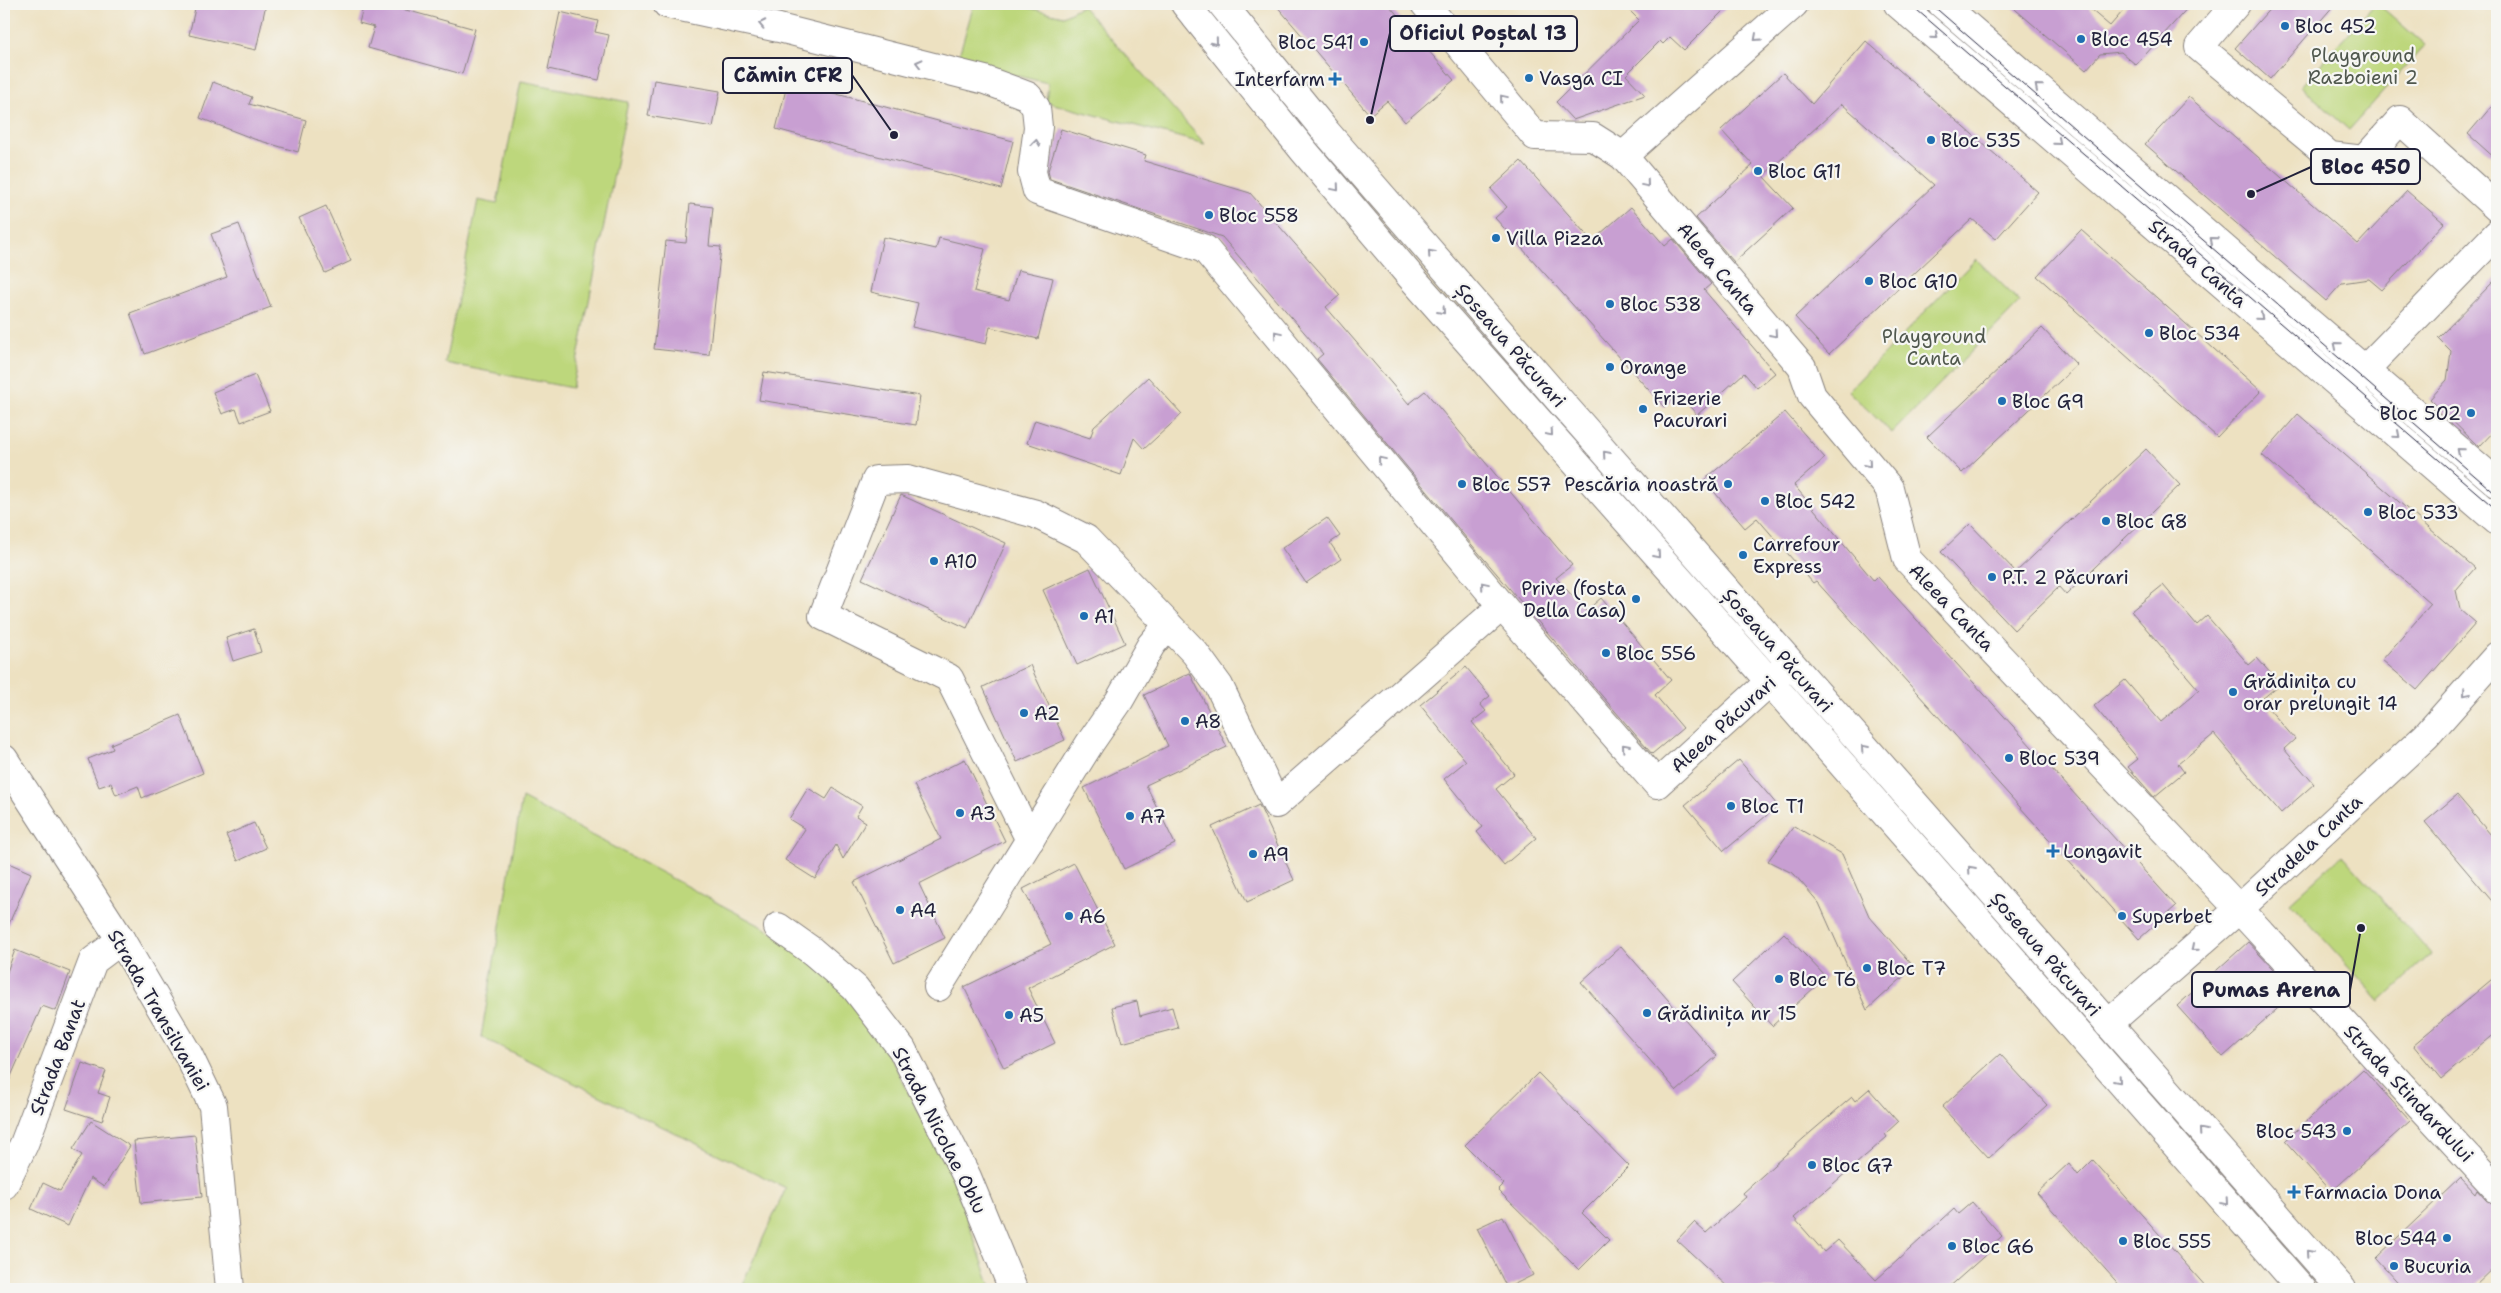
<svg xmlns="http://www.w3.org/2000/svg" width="2501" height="1293" viewBox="0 0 2501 1293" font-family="'Shantell Sans',sans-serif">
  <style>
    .green { fill: #bdd77c; stroke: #707c5c }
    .building { fill: #c89fd2 }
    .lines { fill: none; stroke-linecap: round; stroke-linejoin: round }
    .minor-casing { stroke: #88827e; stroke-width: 30 }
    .tertiary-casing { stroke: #88827e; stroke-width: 30 }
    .primary-casing { stroke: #88827e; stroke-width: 30 }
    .minor { stroke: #fff; stroke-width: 28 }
    .tertiary { stroke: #fff; stroke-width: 28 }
    .primary { stroke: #fff; stroke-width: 28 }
    .tram { stroke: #22223b; stroke-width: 1 }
    .oneway { stroke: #9c9ca7 }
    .poi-dot { fill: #1f6fb2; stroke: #f6f6f2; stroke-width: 2 }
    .labels { text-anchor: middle; stroke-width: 4.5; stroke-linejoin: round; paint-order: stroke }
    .poi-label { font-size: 19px; fill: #22223b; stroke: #f6f6f2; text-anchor: start }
    .park-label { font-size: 19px; fill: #50584e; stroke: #f6f6f2 }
    .street-label { font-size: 19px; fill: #22223b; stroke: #f6f6f2 }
    .leader { fill: none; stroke: #22223b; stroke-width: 2 }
    .callout-dot { fill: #22223b; stroke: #f6f6f2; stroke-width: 2 }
    .callout { fill: #f6f6f2; stroke: #22223b; stroke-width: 2 }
    .callout-label { font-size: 20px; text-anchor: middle; font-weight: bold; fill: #22223b }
  </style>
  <rect width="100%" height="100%" fill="#f6f6f2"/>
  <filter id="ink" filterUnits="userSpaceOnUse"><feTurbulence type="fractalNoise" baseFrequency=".02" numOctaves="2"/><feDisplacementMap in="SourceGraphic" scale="10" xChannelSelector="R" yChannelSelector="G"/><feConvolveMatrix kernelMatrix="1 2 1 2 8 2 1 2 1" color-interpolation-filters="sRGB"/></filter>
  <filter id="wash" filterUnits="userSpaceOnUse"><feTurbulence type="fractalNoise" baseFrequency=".0096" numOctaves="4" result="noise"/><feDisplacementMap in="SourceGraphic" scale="20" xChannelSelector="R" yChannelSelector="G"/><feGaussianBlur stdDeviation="1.12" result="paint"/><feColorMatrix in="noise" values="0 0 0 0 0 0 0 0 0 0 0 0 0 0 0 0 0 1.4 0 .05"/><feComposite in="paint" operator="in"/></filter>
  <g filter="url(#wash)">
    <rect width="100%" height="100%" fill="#ede1c1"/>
    <g class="green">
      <path d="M974 4H1014L1063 16 1082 6 1205 144 1046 102 1048 83 957 62Z"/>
      <path d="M2375 4H2378L2425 45 2349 130 2301 86Z"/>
      <path d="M521 81 628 102 572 388 445 363 478 200 497 204Z"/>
      <path d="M1976 259 2020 302 1892 433 1848 391Z"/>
      <path d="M522 798 772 932 842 986 890 1056 952 1177 992 1289H740L786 1188 481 1037Z"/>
      <path d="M2342 855 2431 954 2380 1001 2290 902Z"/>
    </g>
    <g id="blocks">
      <g class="building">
        <path d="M196 4H266L256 50 189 35Z"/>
        <path d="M364 4H384L475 29 462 74 368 48 374 27 359 23Z"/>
        <path d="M1275 4H1388L1454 80 1405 122 1387 101 1370 115Z"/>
        <path d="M1623 4H1730L1684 50 1670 37 1663 44 1660 41 1626 75 1645 95 1573 120 1556 102 1639 20Z"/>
        <path d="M2009 4H2084L2110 26 2129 4H2191L2136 65 2121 52 2100 54 2086 70Z"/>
        <path d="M2274 4H2335L2270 79 2235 48Z"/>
        <path d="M560 12 598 21 595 32 609 35 599 80 548 69Z"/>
        <path d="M1866 41 2038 192 1996 239 1972 219 1829 354 1795 317 1934 185 1842 104 1763 176 1793 208 1734 262 1696 218 1753 165 1721 130 1783 73 1812 104Z"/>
        <path d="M654 80 720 91 713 127 648 116Z"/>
        <path d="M788 81 1013 141 1001 189 776 129Z"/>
        <path d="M213 82 252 97 249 104 306 120 298 152 254 139 200 118Z"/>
        <path d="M2189 97 2358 244 2407 191 2444 223 2382 290 2369 279 2342 283 2326 301 2145 144Z"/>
        <path d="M2497 100V160L2468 134Z"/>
        <path d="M1061 129 1146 155 1144 161 1250 193 1340 295 1326 307 1409 404 1425 391 1572 565 1556 578 1586 611 1601 598 1671 680 1655 695 1683 728 1652 754 1472 545 1317 359 1323 354 1222 237 1050 179 1048 171Z"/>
        <path d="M1521 161 1592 241 1631 207 1665 246 1673 239 1711 284 1704 290 1775 373 1757 388 1744 373 1697 415 1679 394 1664 407 1495 218 1507 207 1491 189Z"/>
        <path d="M690 204 713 207 709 246 721 247 709 355 654 349 666 241 686 243Z"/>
        <path d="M326 206 351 261 325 273 299 218Z"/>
        <path d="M239 224 271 307 145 354 130 313 227 277 211 234Z"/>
        <path d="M2081 230 2261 391 2217 437 2037 276Z"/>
        <path d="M883 237 936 249 939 238 985 249 974 291 1009 300 1018 270 1053 278 1038 339 990 327 986 344 912 327 918 303 871 292Z"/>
        <path d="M2497 278V428L2479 447 2430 399 2447 380 2449 366 2451 351 2438 338Z"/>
        <path d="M2042 328 2077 365 1962 473 1927 437Z"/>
        <path d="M764 372 920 396 916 425 759 400Z"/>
        <path d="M255 375 270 411 241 422 236 409 222 414 213 392Z"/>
        <path d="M1148 377 1182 414 1144 449 1134 438 1121 475 1027 443 1035 420 1090 438 1094 427Z"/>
        <path d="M1785 412 1825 458 1794 485 1874 581 1878 577 2176 906 2139 939 1816 581 1813 583 1757 518 1745 528 1704 480Z"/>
        <path d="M2298 414 2475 568 2456 590 2460 609 2476 623 2417 690 2382 660 2431 604 2262 455Z"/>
        <path d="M2146 449 2180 485 2066 595 2059 587 2014 630 1941 552 1970 524 2016 572Z"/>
        <path d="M901 495 1006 543 967 628 862 579Z"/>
        <path d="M1327 518 1340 536 1330 543 1341 559 1306 583 1282 548Z"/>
        <path d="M1090 568 1125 643 1077 665 1043 590Z"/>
        <path d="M2163 585 2197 625 2207 616 2249 665 2257 658 2280 684 2261 700 2295 739 2284 749 2314 784 2281 813 2214 734 2178 764 2184 772 2154 797 2128 767 2138 759 2094 706 2125 680 2161 722 2199 690 2131 611Z"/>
        <path d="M254 629 261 652 233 661 226 638Z"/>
        <path d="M1030 665 1065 740 1017 762 983 687Z"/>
        <path d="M1466 667 1490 696 1480 704 1486 711 1472 722 1514 774 1496 789 1536 838 1504 865 1477 832 1483 827 1444 779 1466 761 1420 705Z"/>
        <path d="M1190 673 1227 747 1146 785 1175 844 1124 869 1084 788 1168 746 1144 695Z"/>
        <path d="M180 715 203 773 142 798 138 786 116 795 111 783 99 787 88 759 113 749 111 744Z"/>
        <path d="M965 759 1005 841 919 884 945 938 894 963 854 882 941 839 914 785Z"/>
        <path d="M1739 760 1778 806 1724 851 1685 805Z"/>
        <path d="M808 788 826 799 833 788 862 806 856 816 866 822 843 859 836 845 815 879 785 860 805 829 789 819Z"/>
        <path d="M2457 795 2497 842V907L2425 822Z"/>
        <path d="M1259 805 1294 880 1247 902 1212 827Z"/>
        <path d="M254 823 266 848 238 861 226 835Z"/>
        <path d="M1794 826 1842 854 1869 916 1914 967 1867 1010 1819 903 1794 874 1768 861Z"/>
        <path d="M4 861 31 873 4 935Z"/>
        <path d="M1074 863 1115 944 1028 988 1055 1043 1004 1068 964 987 1051 944 1023 889Z"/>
        <path d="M1784 933 1826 977 1772 1026 1732 982Z"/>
        <path d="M2248 942 2295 993 2223 1057 2177 1006Z"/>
        <path d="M1621 946 1717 1056 1677 1091 1581 982Z"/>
        <path d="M15 950 70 972 56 1011 42 1006 4 1092V980Z"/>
        <path d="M2497 975V1032L2441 1079 2413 1045Z"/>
        <path d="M1137 1001 1140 1016 1172 1007 1178 1028 1122 1043 1112 1007Z"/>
        <path d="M2000 1054 2047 1105 1989 1158 1942 1107Z"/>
        <path d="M82 1063 106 1071 98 1093 110 1097 102 1121 66 1109Z"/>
        <path d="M2363 1069 2410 1121 2331 1192 2285 1141Z"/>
        <path d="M1538 1073 1629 1166 1582 1213 1609 1240 1579 1270 1498 1190 1504 1184 1465 1145Z"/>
        <path d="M1869 1089 1898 1122 1885 1134 1887 1137 1794 1218 1824 1252 1838 1240 1876 1280 1954 1209 1958 1214 1972 1202 2002 1236 1989 1248 1991 1250 1947 1289H1730L1677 1240 1694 1222 1706 1233 1746 1197 1743 1193 1804 1138 1852 1097 1855 1101Z"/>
        <path d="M91 1121 130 1146 104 1187 90 1178 68 1226 31 1209 43 1183 60 1191 82 1155 73 1149Z"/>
        <path d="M195 1135 202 1197 141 1203 134 1141Z"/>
        <path d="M2093 1160 2208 1289H2123L2037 1193 2069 1163 2078 1175Z"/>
        <path d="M2460 1178 2475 1194 2477 1190 2486 1200 2497 1204V1265L2472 1289H2404L2376 1258Z"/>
        <path d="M1503 1216 1533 1275 1507 1288 1477 1228Z"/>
      </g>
    </g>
  </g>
  <g filter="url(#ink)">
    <use href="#blocks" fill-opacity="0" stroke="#88827e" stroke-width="1"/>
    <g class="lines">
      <g class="minor-casing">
        <g id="minor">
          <path d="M667 4 779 28 985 80 1028 96 1036 108 1038 127 1032 172 1037 191 1205 249 1502 606 1657 784 1788 665"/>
          <path d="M1425 4 1535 136 1593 137 1623 156"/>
          <path d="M1794 4 1623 156 1802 367 1812 396 1889 488 1907 559 2239 909 2497 1189"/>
          <path d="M2236 4 2199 47 2330 156 2364 160 2400 120 2497 208"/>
          <path d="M4 759 121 940 188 1054 213 1106 230 1289"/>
          <path d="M1030 840 949 678 823 616 876 480 908 479 1036 514 1086 539 1195 653 1219 686 1276 804 1502 606"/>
          <path d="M778 927 812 951 855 988 902 1049 967 1177 1013 1289"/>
          <path d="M938 987 1090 743 1119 701 1151 645 1168 625"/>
          <path d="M2108 1024 2239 909 2426 736 2497 656"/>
          <path d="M4 1185 24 1144 93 961 121 940"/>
        </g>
      </g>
      <g class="tertiary-casing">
        <path id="tertiary" d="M2348 387 2497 234"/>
      </g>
      <g class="primary-casing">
        <g id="primary">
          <path d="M1185 4 1304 151 1411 277 1770 682 2302 1289"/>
          <path d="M1222 4 1327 133 1561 402 2342 1289"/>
          <path d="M1898 4 2497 521"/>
          <path d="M1942 4 2302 316 2497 483"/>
        </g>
      </g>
      <use href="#minor" class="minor"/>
      <use href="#tertiary" class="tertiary"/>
      <use href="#primary" class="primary"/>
      <g class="tram">
        <path d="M1910 4 2497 510"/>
        <path d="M1931 4 2497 495"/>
      </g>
    </g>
    <defs><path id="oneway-chevron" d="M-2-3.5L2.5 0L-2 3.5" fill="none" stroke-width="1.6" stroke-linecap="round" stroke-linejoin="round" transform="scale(1.25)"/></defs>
    <g class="oneway">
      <use href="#oneway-chevron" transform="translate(762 24) rotate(-168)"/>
      <use href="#oneway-chevron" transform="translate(1935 36) rotate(41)"/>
      <use href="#oneway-chevron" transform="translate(1757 38) rotate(138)"/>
      <use href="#oneway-chevron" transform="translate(1215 42) rotate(51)"/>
      <use href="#oneway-chevron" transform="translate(919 63) rotate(-166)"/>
      <use href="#oneway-chevron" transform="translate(2038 87) rotate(-139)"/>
      <use href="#oneway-chevron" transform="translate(1503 98) rotate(-130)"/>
      <use href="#oneway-chevron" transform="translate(2058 142) rotate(41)"/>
      <use href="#oneway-chevron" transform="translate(1036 143) rotate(-83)"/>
      <use href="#oneway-chevron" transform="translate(1646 184) rotate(50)"/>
      <use href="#oneway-chevron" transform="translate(1336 188) rotate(50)"/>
      <use href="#oneway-chevron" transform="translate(2213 240) rotate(-139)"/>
      <use href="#oneway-chevron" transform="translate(1431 253) rotate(-131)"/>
      <use href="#oneway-chevron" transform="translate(1442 311) rotate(48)"/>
      <use href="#oneway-chevron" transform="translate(2260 317) rotate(41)"/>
      <use href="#oneway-chevron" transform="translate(1277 334) rotate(-130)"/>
      <use href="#oneway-chevron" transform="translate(1774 334) rotate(49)"/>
      <use href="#oneway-chevron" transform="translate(2337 345) rotate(-140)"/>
      <use href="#oneway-chevron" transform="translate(1550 433) rotate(49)"/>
      <use href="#oneway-chevron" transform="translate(2397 435) rotate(41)"/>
      <use href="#oneway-chevron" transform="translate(2460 451) rotate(-139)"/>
      <use href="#oneway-chevron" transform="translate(1606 454) rotate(-131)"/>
      <use href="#oneway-chevron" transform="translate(1381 460) rotate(-130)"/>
      <use href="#oneway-chevron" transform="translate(1868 464) rotate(50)"/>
      <use href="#oneway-chevron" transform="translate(1657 555) rotate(49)"/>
      <use href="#oneway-chevron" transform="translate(1484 585) rotate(-130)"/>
      <use href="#oneway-chevron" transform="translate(2466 693) rotate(130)"/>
      <use href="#oneway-chevron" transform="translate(1625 747) rotate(-131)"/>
      <use href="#oneway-chevron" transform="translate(1864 748) rotate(-131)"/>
      <use href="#oneway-chevron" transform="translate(1971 869) rotate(-131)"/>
      <use href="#oneway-chevron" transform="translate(2194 948) rotate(139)"/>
      <use href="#oneway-chevron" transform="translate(2118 1080) rotate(49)"/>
      <use href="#oneway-chevron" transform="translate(2202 1131) rotate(-131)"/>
      <use href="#oneway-chevron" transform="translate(2225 1202) rotate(49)"/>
      <use href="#oneway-chevron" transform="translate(2309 1253) rotate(-131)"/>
    </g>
  </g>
  <g class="poi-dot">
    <circle cx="2285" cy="26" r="5"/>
    <circle cx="2081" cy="39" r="5"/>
    <circle cx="1364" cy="42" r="5"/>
    <circle cx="1529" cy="78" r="5"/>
    <path d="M1332.5 71.5h5v5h5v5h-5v5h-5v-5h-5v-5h5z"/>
    <circle cx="1931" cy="140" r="5"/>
    <circle cx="1758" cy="171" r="5"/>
    <circle cx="1209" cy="215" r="5"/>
    <circle cx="1496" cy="238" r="5"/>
    <circle cx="1869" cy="281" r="5"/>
    <circle cx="1610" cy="304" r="5"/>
    <circle cx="2149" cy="333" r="5"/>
    <circle cx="1610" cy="367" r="5"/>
    <circle cx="2002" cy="401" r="5"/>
    <circle cx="1643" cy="409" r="5"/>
    <circle cx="2471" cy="413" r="5"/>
    <circle cx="1462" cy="484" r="5"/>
    <circle cx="1728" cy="484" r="5"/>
    <circle cx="1765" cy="501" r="5"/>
    <circle cx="2368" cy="512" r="5"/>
    <circle cx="2106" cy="521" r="5"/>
    <circle cx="1743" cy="555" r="5"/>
    <circle cx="934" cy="561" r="5"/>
    <circle cx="1992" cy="577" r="5"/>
    <circle cx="1636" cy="599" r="5"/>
    <circle cx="1084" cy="616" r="5"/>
    <circle cx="1606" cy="653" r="5"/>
    <circle cx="2233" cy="692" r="5"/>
    <circle cx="1024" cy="713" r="5"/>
    <circle cx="1185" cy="721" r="5"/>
    <circle cx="2009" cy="758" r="5"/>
    <circle cx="1731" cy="806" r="5"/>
    <circle cx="960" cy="813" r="5"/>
    <circle cx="1130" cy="816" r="5"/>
    <path d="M2050.5 843.5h5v5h5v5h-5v5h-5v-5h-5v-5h5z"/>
    <circle cx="1253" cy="854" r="5"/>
    <circle cx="900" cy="910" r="5"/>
    <circle cx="1069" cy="916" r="5"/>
    <circle cx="2122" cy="916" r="5"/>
    <circle cx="1867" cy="968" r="5"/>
    <circle cx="1779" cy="979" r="5"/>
    <circle cx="1647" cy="1013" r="5"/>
    <circle cx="1009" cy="1015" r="5"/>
    <circle cx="2347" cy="1131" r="5"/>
    <circle cx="1812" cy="1165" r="5"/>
    <path d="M2291.5 1184.5h5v5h5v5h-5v5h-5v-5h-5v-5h5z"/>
    <circle cx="2447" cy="1238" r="5"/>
    <circle cx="2123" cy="1241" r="5"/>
    <circle cx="1952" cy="1246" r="5"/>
    <circle cx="2394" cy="1266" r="5"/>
  </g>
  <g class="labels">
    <g class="poi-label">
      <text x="2295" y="33">Bloc 452</text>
      <text x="2091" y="46">Bloc 454</text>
      <text x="1354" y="49" text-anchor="end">Bloc 541</text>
      <text x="1539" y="85">Vasga CI</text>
      <text x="1325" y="86" text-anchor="end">Interfarm</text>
      <text x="1941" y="147">Bloc 535</text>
      <text x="1768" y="178">Bloc G11</text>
      <text x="1219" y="222">Bloc 558</text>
      <text x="1506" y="245">Villa Pizza</text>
      <text x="1879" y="288">Bloc G10</text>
      <text x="1620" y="311">Bloc 538</text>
      <text x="2159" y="340">Bloc 534</text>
      <text x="1620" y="374">Orange</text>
      <text x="1653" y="405">Frizerie<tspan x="1653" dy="22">Pacurari</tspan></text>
      <text x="2012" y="408">Bloc G9</text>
      <text x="2461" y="420" text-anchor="end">Bloc 502</text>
      <text x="1472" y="491">Bloc 557</text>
      <text x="1718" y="491" text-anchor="end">Pescăria noastră</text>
      <text x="1775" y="508">Bloc 542</text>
      <text x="2378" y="519">Bloc 533</text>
      <text x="2116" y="528">Bloc G8</text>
      <text x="1753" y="551">Carrefour<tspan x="1753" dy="22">Express</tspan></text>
      <text x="944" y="568">A10</text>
      <text x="2002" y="584">P.T. 2 Păcurari</text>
      <text x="1626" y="595" text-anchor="end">Prive (fosta<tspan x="1626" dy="22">Della Casa)</tspan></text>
      <text x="1094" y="623">A1</text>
      <text x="1616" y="660">Bloc 556</text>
      <text x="2243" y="688">Grădinița cu<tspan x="2243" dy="22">orar prelungit 14</tspan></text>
      <text x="1034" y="720">A2</text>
      <text x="1195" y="728">A8</text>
      <text x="2019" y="765">Bloc 539</text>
      <text x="1741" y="813">Bloc T1</text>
      <text x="970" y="820">A3</text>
      <text x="1140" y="823">A7</text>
      <text x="2063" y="858">Longavit</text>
      <text x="1263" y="861">A9</text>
      <text x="910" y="917">A4</text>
      <text x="1079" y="923">A6</text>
      <text x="2132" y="923">Superbet</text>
      <text x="1877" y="975">Bloc T7</text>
      <text x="1789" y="986">Bloc T6</text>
      <text x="1657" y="1020">Grădinița nr 15</text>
      <text x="1019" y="1022">A5</text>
      <text x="2337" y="1138" text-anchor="end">Bloc 543</text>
      <text x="1822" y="1172">Bloc G7</text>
      <text x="2304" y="1199">Farmacia Dona</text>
      <text x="2437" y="1245" text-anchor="end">Bloc 544</text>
      <text x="2133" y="1248">Bloc 555</text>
      <text x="1962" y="1253">Bloc G6</text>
      <text x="2404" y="1273">Bucuria</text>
    </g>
    <g class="park-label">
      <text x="2363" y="62">Playground<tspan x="2363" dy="22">Razboieni 2</tspan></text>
      <text x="1934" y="343">Playground<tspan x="1934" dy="22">Canta</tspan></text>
    </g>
    <g class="street-label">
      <text transform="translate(2198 263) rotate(41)" y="7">Strada Canta</text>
      <text transform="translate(1718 268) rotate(50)" y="7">Aleea Canta</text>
      <text transform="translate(1511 345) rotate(49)" y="7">Șoseaua Păcurari</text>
      <text transform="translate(1952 607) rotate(46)" y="7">Aleea Canta</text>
      <text transform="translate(1778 650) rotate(49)" y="7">Șoseaua Păcurari</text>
      <text transform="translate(1723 724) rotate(-42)" y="7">Aleea Păcurari</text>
      <text transform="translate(2308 845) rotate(-43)" y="7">Stradela Canta</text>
      <text transform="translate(2046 954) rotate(49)" y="7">Șoseaua Păcurari</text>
      <text transform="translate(159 1010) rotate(60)" y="7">Strada Transilvaniei</text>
      <text transform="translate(57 1057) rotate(-69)" y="7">Strada Banat</text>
      <text transform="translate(2409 1093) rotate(47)" y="7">Strada Stindardului</text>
      <text transform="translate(940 1130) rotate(63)" y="7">Strada Nicolae Oblu</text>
    </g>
  </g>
  <path class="leader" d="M1370 120L1390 33M894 135L852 75M2251 194L2311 167M2361 928L2350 990"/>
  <g class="callout-dot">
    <circle cx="1370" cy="120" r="5"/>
    <circle cx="894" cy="135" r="5"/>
    <circle cx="2251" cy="194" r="5"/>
    <circle cx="2361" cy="928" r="5"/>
  </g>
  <g class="callout">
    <rect x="1390" y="16" width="187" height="35" rx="5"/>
    <rect x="723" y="58" width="129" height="35" rx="5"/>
    <rect x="2311" y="149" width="109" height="35" rx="5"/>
    <rect x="2192" y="972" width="158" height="35" rx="5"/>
  </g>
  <g class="callout-label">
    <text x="1483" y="40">Oficiul Poștal 13</text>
    <text x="788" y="82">Cămin CFR</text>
    <text x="2366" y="174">Bloc 450</text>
    <text x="2271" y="997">Pumas Arena</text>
  </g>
  <rect width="2501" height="1293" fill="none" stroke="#f6f6f2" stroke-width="20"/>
</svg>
